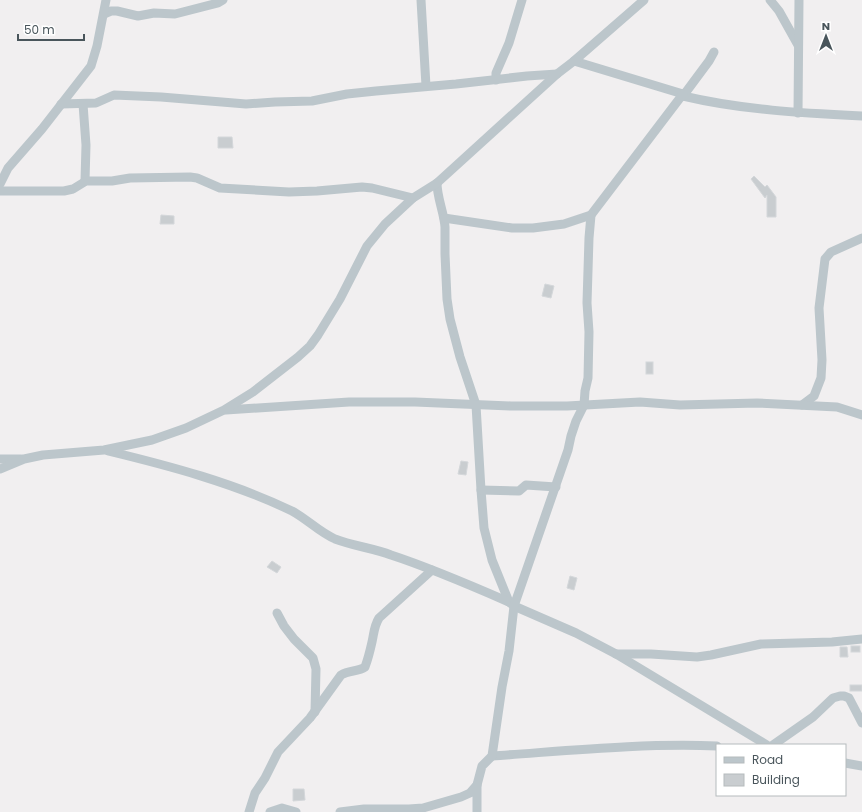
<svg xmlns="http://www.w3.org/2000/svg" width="862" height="812" viewBox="0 0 862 812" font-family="Poppins,sans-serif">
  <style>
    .building { fill: #c9cdd0; stroke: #d4d7da }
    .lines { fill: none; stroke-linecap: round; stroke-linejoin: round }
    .minor { stroke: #bcc6cb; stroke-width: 9 }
  </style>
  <rect width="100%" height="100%" fill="#f1eff0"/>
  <g class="building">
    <path d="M218 137H232L233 148H218Z"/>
    <path d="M754 176 765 187 767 185 776 197V217H767V195L765 198 751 179Z"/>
    <path d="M161 215 174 216V224H160Z"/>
    <path d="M545 284 554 286 551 298 542 296Z"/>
    <rect x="646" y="362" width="7" height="12"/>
    <path d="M461 461 468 462 466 475 458 474Z"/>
    <path d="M272 561 281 567 277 573 267 567Z"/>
    <path d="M570 576 577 578 574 590 567 588Z"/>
    <rect x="851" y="646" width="9" height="6"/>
    <path d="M840 647H847L848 657H840Z"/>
    <rect x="850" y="685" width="12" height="6"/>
    <path d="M293 789H304L305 800 293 801Z"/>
  </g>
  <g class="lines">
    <g class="minor">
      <path d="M421 0 426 86"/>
      <path d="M770 0 779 11 798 45"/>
      <path d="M104 14 111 11H117L138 16 154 13 175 14 218 3 223 0"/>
      <path d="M574 61 683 94V96C742 110 802 113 862 116"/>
      <path d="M496 80V73L509 43 522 0"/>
      <path d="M683 96 709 61 714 52"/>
      <path d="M61 104 96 103 114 95 161 97 246 104 275 102 312 101 347 94 376 91 456 84 527 76 557 74"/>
      <path d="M83 104 86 145 85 181"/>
      <path d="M798 113 799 0"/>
      <path d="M437 183C437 198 444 212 445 227V254L447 299 450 319 460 357 476 405 481 490 484 528 492 560 509 602"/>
      <path d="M0 184 8 168 42 129 91 66 97 46 106 0"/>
      <path d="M0 191H64L73 189 86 181H112L130 178 190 177 197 178 220 188 289 192 317 191 362 187 372 188 413 198"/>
      <path d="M444 218 512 228H533L564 224 591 215 683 94"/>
      <path d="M802 405 814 396 821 378 822 360 819 308 825 259 831 252 862 238"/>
      <path d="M226 410 349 402H415L511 406H567L640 402 680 405 757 403 837 407 862 415"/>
      <path d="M108 451C170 466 234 483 292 511 307 519 319 532 335 539 353 546 373 548 391 555 431 568 470 585 509 602L514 606 576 633 616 654 767 745"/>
      <path d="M0 459H21"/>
      <path d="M0 469 24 459 43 455 104 450 152 440 186 428 224 410 253 392 298 357 310 346 318 335 340 299 367 246 385 224 413 198 437 183 557 74 574 61 644 0"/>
      <path d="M481 490 519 491 526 485 556 487"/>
      <path d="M277 613 284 626 294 639 313 658 316 669 315 712"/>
      <path d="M616 654H651L697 657 711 655 761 644 832 642 862 639"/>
      <path d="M773 745 813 717 833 698 840 696H844L849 698 862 723"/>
      <path d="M492 756C566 751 642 743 717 746"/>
      <path d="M845 763 862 766"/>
      <path d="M249 812 255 793 265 778 278 752 310 718 341 675C349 670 358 672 365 667 368 659 370 651 372 642 374 633 374 626 379 618L432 570"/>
      <path d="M270 812 282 808 296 812"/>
      <path d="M340 812 364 809H409L423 808 461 797 470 793 477 785 482 766 492 756 502 687 509 651 514 606 568 450 571 436 576 421 584 405 585 391 588 378 589 332 587 303 589 238 591 215"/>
      <path d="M477 812V785"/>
    </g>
  </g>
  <rect x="716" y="744" width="130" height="52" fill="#ffffff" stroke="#b6bbbd"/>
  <rect x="724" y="757" width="20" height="6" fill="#bcc6cb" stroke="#b6bbbd"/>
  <text x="752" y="764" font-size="12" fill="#49555b">Road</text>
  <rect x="724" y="774" width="20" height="12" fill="#c9cdd0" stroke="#b6bbbd"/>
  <text x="752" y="784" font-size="12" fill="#49555b">Building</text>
  <g transform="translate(826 36)" stroke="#ffffff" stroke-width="3" paint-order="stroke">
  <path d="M0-3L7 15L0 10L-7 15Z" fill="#49555b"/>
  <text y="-6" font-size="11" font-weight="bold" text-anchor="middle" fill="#49555b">N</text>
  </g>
  <path d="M18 34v6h66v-6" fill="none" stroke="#49555b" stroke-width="2"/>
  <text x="24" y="34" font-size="12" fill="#49555b" stroke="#ffffff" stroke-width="3" paint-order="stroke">50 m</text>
</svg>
